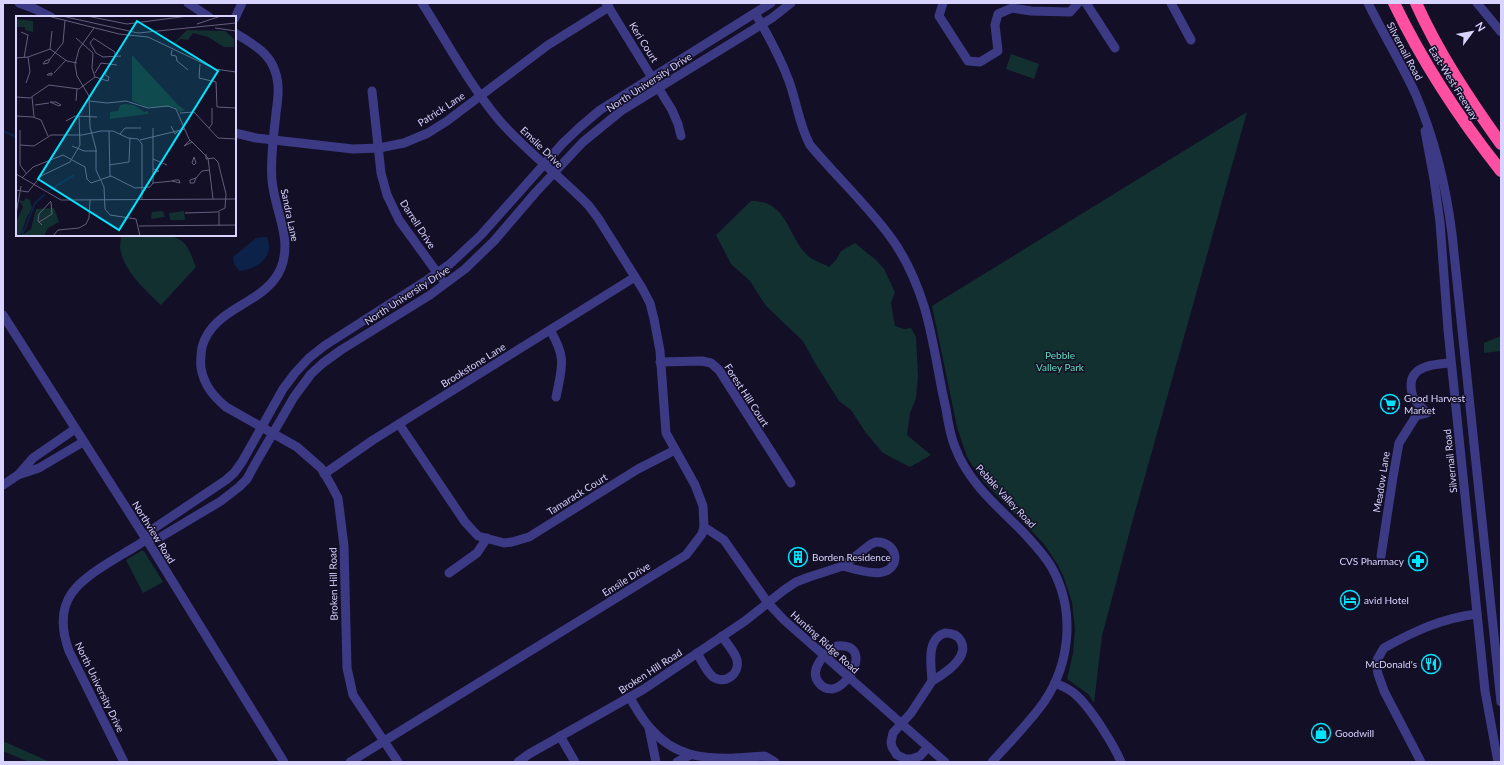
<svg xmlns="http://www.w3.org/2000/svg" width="1504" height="765" viewBox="0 0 1504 765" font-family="Lato,sans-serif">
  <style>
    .green { fill: #12302f }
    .water { fill: #0c2248 }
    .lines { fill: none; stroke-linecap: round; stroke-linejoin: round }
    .stream { stroke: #0c2248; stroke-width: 2 }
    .minor { stroke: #3d3a85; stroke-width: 9 }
    .highway { stroke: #ff4fa3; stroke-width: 12 }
    .labels { text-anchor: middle; stroke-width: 3; stroke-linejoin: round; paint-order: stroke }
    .street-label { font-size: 10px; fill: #d9d4ff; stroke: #130f26 }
    .park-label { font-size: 10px; fill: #5fe0c0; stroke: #130f26 }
    .poi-label { font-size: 10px; fill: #d9d4ff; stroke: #130f26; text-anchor: start }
    .inset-river { fill: none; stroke: #0c2248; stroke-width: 2 }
    .inset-road { fill: none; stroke: #625e7d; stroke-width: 1 }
    .view { fill: #00e5ff; fill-opacity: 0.15; stroke: #00e5ff; stroke-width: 2 }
    .inset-edge { fill: none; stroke: #d9d4ff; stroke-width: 2 }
  </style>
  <rect width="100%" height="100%" fill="#130f26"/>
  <g class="green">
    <path d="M1011 54 1039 64 1034 79 1006 69Z"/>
    <path d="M1247 112 1133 519 1102 636 1094 703 1088 694 1067 679 1073 653 1075 629 1072 602 1064 578 1058 565 1044 544 983 481 967 457 957 427 932 306Z"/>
    <path d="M751 201C787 200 787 235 807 255 812 260 822 263 829 267L836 260 841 251 855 243 876 260 884 269 895 292 891 303 895 326 904 329 911 328 916 337 918 376 916 398 910 413 907 435 931 455 910 467 883 453 866 433 851 410 839 401 815 363 803 341 766 306 750 281 731 264 716 235Z"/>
    <path d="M121 235C137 235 167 231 180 240 189 245 192 258 196 267L161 305C146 291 122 269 120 247 120 244 121 239 121 235Z"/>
    <path d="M1501 336V351L1484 353V343Z"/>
    <path d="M141 551H144L163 582 143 593 126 560Z"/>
    <path d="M3 741 50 762H29L3 751Z"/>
  </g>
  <path class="water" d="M267 237C268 240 269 244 269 247 269 261 252 271 239 271L234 264 233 257 256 238Z"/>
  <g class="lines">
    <path class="stream" d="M3 131 17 137"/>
    <g class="minor">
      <path d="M19 3 35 9 51 17"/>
      <path d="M188 3 209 17"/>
      <path d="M606 3 672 110 678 124 681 136"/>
      <path d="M943 3 939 16 968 61 980 62 998 51 995 25 998 14 1012 8 1031 11 1070 12 1078 3"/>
      <path d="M1086 3 1115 48"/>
      <path d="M1171 3 1191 40"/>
      <path d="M1368 3C1383 34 1402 64 1416 95 1435 140 1446 186 1452 234L1501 702"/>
      <path d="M1477 3 1501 32"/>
      <path d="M755 13C768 35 780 57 789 81 797 103 799 125 810 145 836 176 865 203 889 235 905 256 916 281 924 306 934 339 938 375 946 409 948 422 950 435 955 447 968 482 997 506 1022 531 1033 543 1044 554 1052 568 1075 610 1071 662 1044 702 1029 723 1010 742 992 762"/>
      <path d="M235 18 242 3"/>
      <path d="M235 33C251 43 269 52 275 71 280 85 278 99 276 113 274 135 270 157 272 180 274 209 293 238 281 268 266 305 213 306 202 347 201 354 200 361 201 368 204 385 213 396 226 407L297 447 321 468 330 483 338 498 344 546 347 668 353 695 398 762"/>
      <path d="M372 91 381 173 387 195 399 220 441 278"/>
      <path d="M1425 131 1434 179 1440 222 1448 330 1485 691 1498 762"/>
      <path d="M235 133 256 138 353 149 379 148 404 143 428 133 447 121 548 45 609 7"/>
      <path d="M3 315 155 553 284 762"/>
      <path d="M550 330C567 358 562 367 556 397"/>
      <path d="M660 362 702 361 711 363 719 370 791 483"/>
      <path d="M399 424 465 522 478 536 504 543 512 542 529 537 638 469 675 450"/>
      <path d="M19 474 33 458 75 429"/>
      <path d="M324 474 373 440 635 277"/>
      <path d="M3 485 18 475 39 468 83 442"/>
      <path d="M704 527 724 540 768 603 784 620 945 762"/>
      <path d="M146 539 159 538 221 501 239 487 247 479 254 466 294 397 311 374 323 363 341 350 430 295 465 269 494 241 536 192 583 142 621 111 772 18 791 3"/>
      <path d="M876 542C896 541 903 566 883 572 873 575 853 569 843 566L871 544Z"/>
      <path d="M1381 556 1393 477 1399 443 1416 416 1427 413C1423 408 1417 404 1414 399 1412 395 1411 389 1411 384 1412 365 1437 364 1451 363"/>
      <path d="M449 573 477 553 487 538"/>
      <path d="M945 633C952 633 958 635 961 641 970 658 944 674 932 681 931 664 926 639 945 633Z"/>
      <path d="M837 646C873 643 850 687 832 689 827 689 822 687 819 683 808 670 825 652 837 646Z"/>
      <path d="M697 653C702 661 706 671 713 677 725 685 740 674 737 660 735 652 727 644 722 636"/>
      <path d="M1055 683C1062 686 1070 689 1076 695 1090 707 1114 745 1121 762"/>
      <path d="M630 698C636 708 642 720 651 729 674 756 703 759 736 758"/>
      <path d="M649 728 656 762"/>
      <path d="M560 736 575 762"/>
      <path d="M928 747 920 756 911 759H906L897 755 892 747 891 742 893 733 911 713 932 681"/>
      <path d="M124 762 69 651C49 596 82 579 123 554 130 549 140 545 146 539 149 536 151 532 153 529L226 480 234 473 242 462 283 389 295 373 309 358 324 346 427 280 450 264 481 235 563 143 580 127 600 110 771 3"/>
      <path d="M350 762 686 555 702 534 704 527 703 506 695 485 666 433 660 351 654 319 650 303 642 288 598 218 589 206C560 176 526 151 499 120 469 84 447 42 422 3"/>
      <path d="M518 762 529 754 644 689 745 621 784 590 796 582 809 577 843 566"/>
      <path d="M677 762 690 755"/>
      <path d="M736 762V758L765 756 775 762"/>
      <path d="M1421 762 1384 691 1378 674 1376 662 1382 651 1384 648C1414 631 1443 618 1477 614"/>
    </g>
    <g class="highway">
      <path d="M1394 3C1423 63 1459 118 1501 171"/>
      <path d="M1416 3C1439 54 1469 99 1501 144"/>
    </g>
  </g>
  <defs>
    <g id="supermarket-ring" transform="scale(1)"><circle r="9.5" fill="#130f26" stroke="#00e5ff" stroke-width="1.5"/><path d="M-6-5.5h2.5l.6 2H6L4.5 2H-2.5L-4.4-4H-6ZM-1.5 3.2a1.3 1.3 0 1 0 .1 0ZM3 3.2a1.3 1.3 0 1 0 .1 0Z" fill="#00e5ff"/></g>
    <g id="building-ring" transform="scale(1)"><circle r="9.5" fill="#130f26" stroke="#00e5ff" stroke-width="1.5"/><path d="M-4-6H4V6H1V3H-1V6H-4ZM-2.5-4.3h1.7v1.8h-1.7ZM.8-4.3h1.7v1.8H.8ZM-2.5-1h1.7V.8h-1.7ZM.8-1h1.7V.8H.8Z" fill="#00e5ff"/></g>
    <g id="pharmacy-ring" transform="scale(1)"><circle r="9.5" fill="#130f26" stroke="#00e5ff" stroke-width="1.5"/><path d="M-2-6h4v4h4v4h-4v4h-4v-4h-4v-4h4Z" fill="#00e5ff"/></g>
    <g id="hotel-ring" transform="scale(1)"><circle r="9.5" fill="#130f26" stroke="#00e5ff" stroke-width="1.5"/><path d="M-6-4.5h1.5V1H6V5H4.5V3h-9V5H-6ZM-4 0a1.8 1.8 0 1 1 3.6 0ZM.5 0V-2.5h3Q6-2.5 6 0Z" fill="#00e5ff"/></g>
    <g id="restaurant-ring" transform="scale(1)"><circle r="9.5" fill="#130f26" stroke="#00e5ff" stroke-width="1.5"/><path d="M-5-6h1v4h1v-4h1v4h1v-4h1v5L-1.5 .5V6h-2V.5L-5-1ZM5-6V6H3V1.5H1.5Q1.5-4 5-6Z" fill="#00e5ff"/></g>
    <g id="shop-ring" transform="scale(1)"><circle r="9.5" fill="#130f26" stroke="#00e5ff" stroke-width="1.5"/><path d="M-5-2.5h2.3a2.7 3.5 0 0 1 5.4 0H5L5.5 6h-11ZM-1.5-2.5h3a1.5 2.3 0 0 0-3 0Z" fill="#00e5ff"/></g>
  </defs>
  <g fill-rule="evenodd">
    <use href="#supermarket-ring" x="1390" y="404"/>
    <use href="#building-ring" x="798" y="557"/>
    <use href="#pharmacy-ring" x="1418" y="561"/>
    <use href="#hotel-ring" x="1350" y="600"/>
    <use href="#restaurant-ring" x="1431" y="664"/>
    <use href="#shop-ring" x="1321" y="733"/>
  </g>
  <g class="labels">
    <g class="street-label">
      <text transform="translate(644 42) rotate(58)" y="4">Keri Court</text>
      <text transform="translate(1405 51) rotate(62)" y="4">Silvernail Road</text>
      <text transform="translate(649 82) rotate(-33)" y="4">North University Drive</text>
      <text transform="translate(1454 83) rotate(58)" y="4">East-West Freeway</text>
      <text transform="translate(441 109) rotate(-33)" y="4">Patrick Lane</text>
      <text transform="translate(542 147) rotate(44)" y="4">Emslie Drive</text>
      <text transform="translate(290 215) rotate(78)" y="4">Sandra Lane</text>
      <text transform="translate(418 224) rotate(57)" y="4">Darrell Drive</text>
      <text transform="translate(407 295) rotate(-33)" y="4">North University Drive</text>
      <text transform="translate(473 365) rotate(-32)" y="4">Brookstone Lane</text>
      <text transform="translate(747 395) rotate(57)" y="4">Forest Hill Court</text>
      <text transform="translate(1450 461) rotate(-96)" y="4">Silvernail Road</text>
      <text transform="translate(1381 482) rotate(-81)" y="4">Meadow Lane</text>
      <text transform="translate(577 494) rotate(-32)" y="4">Tamarack Court</text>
      <text transform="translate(1006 496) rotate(47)" y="4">Pebble Valley Road</text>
      <text transform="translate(154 532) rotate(58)" y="4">Northview Road</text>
      <text transform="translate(626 579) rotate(-32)" y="4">Emsile Drive</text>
      <text transform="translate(333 584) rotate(-91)" y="4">Broken Hill Road</text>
      <text transform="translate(825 642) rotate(42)" y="4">Hunting Ridge Road</text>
      <text transform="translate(650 671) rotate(-33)" y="4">Broken Hill Road</text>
      <text transform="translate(100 687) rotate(64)" y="4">North University Drive</text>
    </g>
    <g class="park-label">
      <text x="1060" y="359">Pebble<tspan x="1060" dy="12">Valley Park</tspan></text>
    </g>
    <g class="poi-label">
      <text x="1404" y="402">Good Harvest<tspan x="1404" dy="12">Market</tspan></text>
      <text x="812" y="561">Borden Residence</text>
      <text x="1404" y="565" text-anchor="end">CVS Pharmacy</text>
      <text x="1364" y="604">avid Hotel</text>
      <text x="1417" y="668" text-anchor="end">McDonald's</text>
      <text x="1335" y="737">Goodwill</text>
    </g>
  </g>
  <g transform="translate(16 16)">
    <rect width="220" height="220" fill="#130f26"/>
    <path d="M0 3 17 5V16L9 14V11H0ZM171 14 209 15 218 23V31H208L192 21 177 17 172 24 165 23 156 29ZM116 39 162 89 169 94 164 96 158 91H130L116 85ZM109 88 118 89 128 96 132 95V98L94 103V96L102 95 104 89ZM10 182 14 184 16 192 10 203 6 216 8 218 15 213 20 193 38 192 43 206 32 212 28 220H0V206L7 191 3 184 8 185ZM168 195 169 204H154L153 197ZM136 196 147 195 149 201 135 203Z" fill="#12302f"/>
    <path class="inset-river" d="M32 175 58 159M3 220 8 215 19 187 29 178"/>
    <path class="inset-road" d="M32 0 103 18 132 21 199 53 220 56M46 0 122 17 220 7M71 0 111 8 172 0M220 0V23M181 8 205 0M78 12 63 33 59 48 61 60 73 80 74 111 80 133V154L88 171 89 193 94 199 120 203 124 220M199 12 220 15M5 16 12 19 8 42M77 22 99 36V40M77 23 74 27 80 37 87 41 105 40M34 33 36 15M156 34 155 39 160 40 161 45 172 54M0 42 12 41 34 33 51 45 61 47M34 43 47 27 49 4M34 43 32 47 27 48 29 45ZM184 48 183 62 200 66 201 91 220 92M36 57V59H31L32 58ZM38 57 50 44M79 57 85 47 101 49M79 61 92 65 93 61 89 59 93 49M10 67 14 56 12 41M0 81 14 82 33 69 63 73 79 61 76 52 77 37 60 22M16 81 18 101M60 85 61 73M73 85 91 87 110 85 132 92 152 90 160 93 173 123 192 142 197 183M34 86H40L45 89 43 90ZM19 89 33 87M164 97 178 96 202 122 220 123M0 100 17 101 25 104 32 120M50 105 59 100 81 101M155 110 159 118 162 115M193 112 196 108V92M4 114V149L10 157M93 115 94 160M104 118 109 112H125M124 124 169 113M174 124 168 130 176 126M4 129 18 130 35 119H66L85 115H97L112 122 122 123 126 128V184M56 130 68 135H81M178 141 180 147 178 149 176 147ZM137 143 151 149M93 149 113 146 114 122M137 157 143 155 137 153M0 158 45 184 220 183M6 162 17 151 47 139 69 151 71 163 75 167 95 160 119 172 134 171 137 167V112M180 162 178 167H174V164ZM180 162 186 155 194 154M159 164H163L164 167 156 165ZM137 167 156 165M0 174 12 176 25 160 54 146 64 129 63 100M203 196V210M169 197 201 196 209 192 210 178 202 146 198 142 190 143V138M0 198 5 170M23 206 36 198 35 186M26 209 22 205 23 198 35 185M123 210 220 209M37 220 42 214 63 212 70 208 73 202 74 184"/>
    <path class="view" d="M121 5 202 55 103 214 22 163Z"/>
    <rect width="220" height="220" class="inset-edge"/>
  </g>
  <rect width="1504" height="765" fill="none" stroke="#d9d4ff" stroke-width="8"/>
  <g transform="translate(1472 32) rotate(58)" stroke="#130f26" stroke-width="3" paint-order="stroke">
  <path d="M0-3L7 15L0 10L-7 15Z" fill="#d9d4ff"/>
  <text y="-6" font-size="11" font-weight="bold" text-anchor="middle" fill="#d9d4ff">N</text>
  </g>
</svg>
